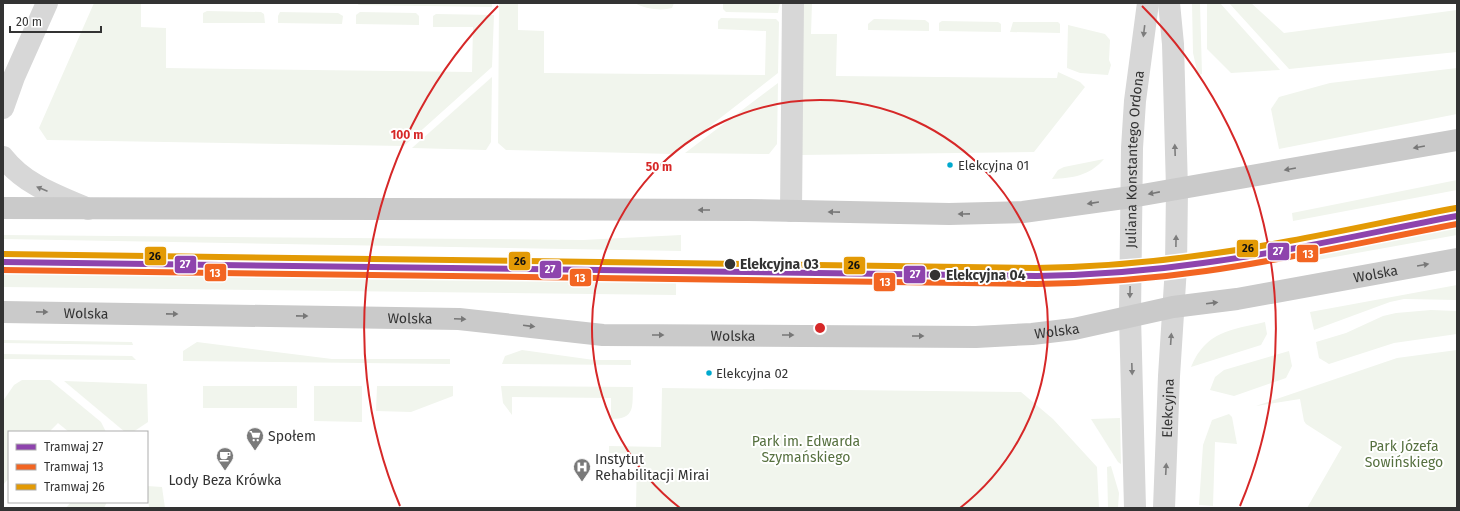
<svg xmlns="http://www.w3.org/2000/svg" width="1460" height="511" viewBox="0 0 1460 511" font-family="'Fira Sans',sans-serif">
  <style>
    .green { fill: #f1f5ed }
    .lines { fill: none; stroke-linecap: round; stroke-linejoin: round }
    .minor { stroke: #d7d7d7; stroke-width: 22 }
    .major { stroke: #cacaca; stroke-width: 22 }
    .tram-1-casing { stroke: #fff; stroke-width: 9 }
    .tram-2-casing { stroke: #fff; stroke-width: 9 }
    .tram-3-casing { stroke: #fff; stroke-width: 9 }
    .tram-1 { stroke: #8e44ad; stroke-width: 6 }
    .tram-2 { stroke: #f26522; stroke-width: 6 }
    .tram-3 { stroke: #e39a05; stroke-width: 6 }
    .oneway { fill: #7d7d7d }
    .oneway2 { fill: #777 }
    .ring { fill: none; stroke: #d62828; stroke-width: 2 }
    .bus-dot { fill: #00a9ce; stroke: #fff; stroke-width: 1.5 }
    .stop-dot { fill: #333; stroke: #fff; stroke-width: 1.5 }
    .labels { text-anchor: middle; stroke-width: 4; stroke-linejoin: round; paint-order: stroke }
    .bus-label { font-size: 13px; fill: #333; stroke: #fff; text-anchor: start }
    .street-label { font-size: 14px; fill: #333; stroke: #fff }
    .stop-label { font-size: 14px; font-weight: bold; fill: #333; stroke: #fff; text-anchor: start }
    .poi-label { font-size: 14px; fill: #333; stroke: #fff; text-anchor: start }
    .park-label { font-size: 14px; fill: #56703f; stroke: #fff }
    .centre { fill: #d62828; stroke: #fff; stroke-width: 2 }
    .ring-label { font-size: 12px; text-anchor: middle; font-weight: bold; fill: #d62828; stroke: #fff; stroke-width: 4; stroke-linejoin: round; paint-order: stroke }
    .line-badge { stroke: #fff; stroke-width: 1.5 }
    .badge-label { font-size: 11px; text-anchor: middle; font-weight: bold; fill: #fff }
    .pale-badge-label { font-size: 11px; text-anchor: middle; font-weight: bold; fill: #111 }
  </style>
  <rect width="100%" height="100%" fill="#fff"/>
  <g class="green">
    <path d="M94 3H141V27L166 28V68L472 72 473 27H433V16L436 14 494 15 492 67 404 146 47 140 39 128Z"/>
    <path d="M359 3H492V7L358 5Z"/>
    <path d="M499 3H518V30L544 31V73L765 75 766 31 718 29V21L721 18 776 19 779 22 778 73 674 154 506 150 498 143Z"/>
    <path d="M635 3H674L672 8C662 11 644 9 635 3Z"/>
    <path d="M723 3H780L778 13 726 12 723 9Z"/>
    <path d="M801 3H812L811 34H837L836 76 1057 78 1058 72 1080 82 1085 87 1034 152 799 155Z"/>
    <path d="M1192 3H1200L1202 74 1198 75 1193 53Z"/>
    <path d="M1207 3H1220L1280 70 1231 73 1207 49Z"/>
    <path d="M1229 3H1251L1284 33 1457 10V52L1289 69Z"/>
    <path d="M207 11 261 12 264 14 265 23H203V13Z"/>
    <path d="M280 12 338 13 343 16 342 24 278 23V16Z"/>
    <path d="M360 12 416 13 419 16V25L356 24V15Z"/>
    <path d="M874 19 925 20 929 23V31L868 30V24Z"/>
    <path d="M942 21 998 22 1001 24V32L939 31V23Z"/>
    <path d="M1013 22H1058L1060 24V33L1010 32Z"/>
    <path d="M1068 25 1105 34 1110 40 1109 60 1111 65 1108 75 1080 73 1067 68Z"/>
    <path d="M1457 68V114L1279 149 1271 109 1279 97 1330 83Z"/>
    <path d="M492 77 491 142 486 150 412 148Z"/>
    <path d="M778 83 777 144 769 154 685 153Z"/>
    <path d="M1104 159C1089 176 1073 178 1052 179L1058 170 1064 167Z"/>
    <path d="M1457 180V190L1293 221 1292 213Z"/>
    <path d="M1457 224V235L1301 263 1300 254Z"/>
    <path d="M3 235 583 240 681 235V251L3 239Z"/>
    <path d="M3 270 676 277V295L3 287Z"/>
    <path d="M1457 285V300L1404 299 1390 302 1314 330 1310 312Z"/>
    <path d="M1431 310 1457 311V334L1394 343 1329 364 1319 358 1316 342 1346 333 1383 316 1396 313Z"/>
    <path d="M1265 322 1267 334 1261 345 1191 367C1206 331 1231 330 1265 322Z"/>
    <path d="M3 340 132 342 133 345 3 343Z"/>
    <path d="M197 342 332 359H450V364L183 361V351Z"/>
    <path d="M522 350 594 360H631V365L502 364 505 356Z"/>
    <path d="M1457 350V508H1307L1342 447 1306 424 1304 421 1300 399 1256 406 1397 358Z"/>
    <path d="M1289 351 1292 366 1286 378 1234 396 1210 390 1215 377 1224 370Z"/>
    <path d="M3 354 132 356 136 360 3 359Z"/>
    <path d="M22 380H50L101 422 106 432H69L58 423 49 432H9V478L3 485V401L14 385Z"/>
    <path d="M64 381 147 384 148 422 133 432H125Z"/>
    <rect x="203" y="386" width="94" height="22"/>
    <path d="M314 386H362V422L314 421Z"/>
    <path d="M377 386H453V396L411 412 376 411Z"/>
    <path d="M501 386 633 387C632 406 636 419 611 419V398L512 397V415L503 403Z"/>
    <path d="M662 388 1021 392 1053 419 1097 467 1099 508H636L637 454 609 453V446L661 447Z"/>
    <path d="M1229 414 1232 417 1237 444 1215 442 1213 506 1199 505 1203 445 1212 420Z"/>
    <path d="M1120 418 1121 464 1118 462 1091 419Z"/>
    <path d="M1111 466 1119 493 1118 508H1108L1107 467Z"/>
    <path d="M147 486 162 487 165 508H149Z"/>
    <path d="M71 502H107L104 508H66Z"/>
  </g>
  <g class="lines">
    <g class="minor">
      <path d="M3 108 14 77 47 3"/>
      <path d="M3 157C25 185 56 195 88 209"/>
      <path d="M791 211 793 3"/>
      <path id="s1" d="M1135 508 1130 316 1132 148 1135 101 1148 3"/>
      <path id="s2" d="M1164 508 1169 376 1176 267 1177 189 1173 44 1169 3"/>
    </g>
    <g class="major">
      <path d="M3 208 748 210 949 214 1023 212 1131 197 1457 140"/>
      <path id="s3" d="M3 312 459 319 603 335 976 337 1032 334 1074 329 1173 307 1237 299 1457 259"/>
    </g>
    <g class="tram-1-casing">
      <path id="tram-1" d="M3 262 1037 276C1092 275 1148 271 1203 263 1288 252 1372 232 1457 216"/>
    </g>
    <g class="tram-2-casing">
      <path id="tram-2" d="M3 270 1037 284C1094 283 1150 279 1206 271 1290 259 1373 240 1457 224"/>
    </g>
    <g class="tram-3-casing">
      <path id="tram-3" d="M3 254 1036 268C1092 267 1147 263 1202 255 1287 244 1371 224 1456 208"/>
    </g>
    <use href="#tram-1" class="tram-1"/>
    <use href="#tram-2" class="tram-2"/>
    <use href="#tram-3" class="tram-3"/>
  </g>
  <defs><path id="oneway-solid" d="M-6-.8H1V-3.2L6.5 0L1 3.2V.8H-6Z"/></defs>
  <g class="oneway">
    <use href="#oneway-solid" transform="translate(1144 31) rotate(97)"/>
    <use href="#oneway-solid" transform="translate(1175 150) rotate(-92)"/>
    <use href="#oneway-solid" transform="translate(42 189) rotate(-157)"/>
    <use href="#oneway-solid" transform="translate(1176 241) rotate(-89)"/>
    <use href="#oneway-solid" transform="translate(1130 292) rotate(91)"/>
    <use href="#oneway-solid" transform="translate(1171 339) rotate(-86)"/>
    <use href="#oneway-solid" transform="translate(1132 369) rotate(88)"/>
    <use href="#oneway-solid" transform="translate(1166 469) rotate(-87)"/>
  </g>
  <g class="oneway2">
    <use href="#oneway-solid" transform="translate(1419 147) rotate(170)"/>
    <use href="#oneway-solid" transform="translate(1290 169) rotate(170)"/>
    <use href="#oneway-solid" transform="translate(1154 193) rotate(169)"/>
    <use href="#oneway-solid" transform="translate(1093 203) rotate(171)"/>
    <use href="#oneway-solid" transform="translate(704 210) rotate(-180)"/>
    <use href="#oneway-solid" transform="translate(834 212) rotate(-179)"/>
    <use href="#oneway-solid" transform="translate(964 214) rotate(179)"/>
    <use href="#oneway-solid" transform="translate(1423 265) rotate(-10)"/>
    <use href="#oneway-solid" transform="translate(1212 303) rotate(-7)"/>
    <use href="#oneway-solid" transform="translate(42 312) rotate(1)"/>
    <use href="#oneway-solid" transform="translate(172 314) rotate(1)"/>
    <use href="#oneway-solid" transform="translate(302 316) rotate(1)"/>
    <use href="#oneway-solid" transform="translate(460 319) rotate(3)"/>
    <use href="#oneway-solid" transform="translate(529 326) rotate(7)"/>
    <use href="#oneway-solid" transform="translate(658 335)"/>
    <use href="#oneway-solid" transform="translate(788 335)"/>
    <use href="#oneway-solid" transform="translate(918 336)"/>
  </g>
  <g class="ring">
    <path d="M680 508A228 228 0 1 1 960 508"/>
    <path d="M400 506A456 456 0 0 1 498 6M1142 6A456 456 0 0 1 1240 506"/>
  </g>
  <defs>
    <g id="supermarket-pin" transform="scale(0.9)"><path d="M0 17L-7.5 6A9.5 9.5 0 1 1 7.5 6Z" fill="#7a7a7a" stroke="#fff"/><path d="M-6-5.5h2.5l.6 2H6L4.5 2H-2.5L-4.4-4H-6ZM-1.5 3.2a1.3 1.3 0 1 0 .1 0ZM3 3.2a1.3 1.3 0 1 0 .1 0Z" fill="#fff"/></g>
    <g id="cafe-pin" transform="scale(0.9)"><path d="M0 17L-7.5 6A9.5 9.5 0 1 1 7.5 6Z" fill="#7a7a7a" stroke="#fff"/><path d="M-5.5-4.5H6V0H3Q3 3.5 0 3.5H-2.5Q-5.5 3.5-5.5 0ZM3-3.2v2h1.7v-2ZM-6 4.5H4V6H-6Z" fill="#fff"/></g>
    <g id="hospital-pin" transform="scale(0.9)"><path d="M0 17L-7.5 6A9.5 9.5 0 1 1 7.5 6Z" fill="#7a7a7a" stroke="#fff"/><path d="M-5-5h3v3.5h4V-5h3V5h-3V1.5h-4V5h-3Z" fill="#fff"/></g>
  </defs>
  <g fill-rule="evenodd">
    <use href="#supermarket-pin" x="255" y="436"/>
    <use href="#cafe-pin" x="225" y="456"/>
    <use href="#hospital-pin" x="582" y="467"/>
  </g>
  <g class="bus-dot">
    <circle cx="950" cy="165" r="3.5"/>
    <circle cx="709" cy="373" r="3.5"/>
  </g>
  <g class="stop-dot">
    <circle cx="730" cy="264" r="6"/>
    <circle cx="935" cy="275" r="6"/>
  </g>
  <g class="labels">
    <g class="bus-label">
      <text x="958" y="170">Elekcyjna 01</text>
      <text x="716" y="378">Elekcyjna 02</text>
    </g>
    <g class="street-label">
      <text dy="5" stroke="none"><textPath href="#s1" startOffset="349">Juliana Konstantego Ordona</textPath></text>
      <text dy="5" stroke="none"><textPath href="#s3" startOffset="1379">Wolska</textPath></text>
      <text dy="5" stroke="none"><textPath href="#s3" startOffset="83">Wolska</textPath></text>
      <text dy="5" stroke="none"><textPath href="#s3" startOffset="407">Wolska</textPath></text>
      <text dy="5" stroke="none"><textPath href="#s3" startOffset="1055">Wolska</textPath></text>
      <text dy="5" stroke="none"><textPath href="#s3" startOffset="731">Wolska</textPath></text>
      <text dy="5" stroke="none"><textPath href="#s2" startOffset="100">Elekcyjna</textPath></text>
    </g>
    <g class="stop-label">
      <text x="740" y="269">Elekcyjna 03</text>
      <text x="946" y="280">Elekcyjna 04</text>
    </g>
    <g class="poi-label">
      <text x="268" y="441">Społem</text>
      <text x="595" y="464">Instytut<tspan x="595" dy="16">Rehabilitacji Mirai</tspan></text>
      <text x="225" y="485" text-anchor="middle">Lody Beza Krówka</text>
    </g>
    <g class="park-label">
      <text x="806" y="446">Park im. Edwarda<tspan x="806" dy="16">Szymańskiego</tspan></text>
      <text x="1404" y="451">Park Józefa<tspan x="1404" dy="16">Sowińskiego</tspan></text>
    </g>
  </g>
  <circle cx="820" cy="328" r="6" class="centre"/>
  <g class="ring-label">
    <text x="407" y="139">100 m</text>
    <text x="659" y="171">50 m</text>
  </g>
  <g class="line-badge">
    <rect x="1236" y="239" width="23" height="19" rx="4" fill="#e39a05"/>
    <rect x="1267" y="242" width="23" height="19" rx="4" fill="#8e44ad"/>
    <rect x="1296" y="244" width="23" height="19" rx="4" fill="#f26522"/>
    <rect x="144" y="246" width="23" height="20" rx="4" fill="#e39a05"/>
    <rect x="508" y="251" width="23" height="20" rx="4" fill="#e39a05"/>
    <rect x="174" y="255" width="23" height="19" rx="4" fill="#8e44ad"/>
    <rect x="843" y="256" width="23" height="19" rx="4" fill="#e39a05"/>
    <rect x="539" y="260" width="23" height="19" rx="4" fill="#8e44ad"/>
    <rect x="204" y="263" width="23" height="19" rx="4" fill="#f26522"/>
    <rect x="903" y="265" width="23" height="19" rx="4" fill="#8e44ad"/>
    <rect x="569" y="268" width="23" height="19" rx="4" fill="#f26522"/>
    <rect x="873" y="272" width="23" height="20" rx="4" fill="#f26522"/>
  </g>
  <g class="badge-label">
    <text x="1278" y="255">27</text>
    <text x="1308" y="258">13</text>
    <text x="185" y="268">27</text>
    <text x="550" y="273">27</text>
    <text x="215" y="277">13</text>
    <text x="915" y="278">27</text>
    <text x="580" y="282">13</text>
    <text x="885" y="286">13</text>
  </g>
  <g class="pale-badge-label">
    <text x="1248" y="252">26</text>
    <text x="155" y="260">26</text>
    <text x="520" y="265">26</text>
    <text x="854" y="269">26</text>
  </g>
  <rect width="1460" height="511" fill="none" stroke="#333333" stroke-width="8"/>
  <rect x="8" y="431" width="140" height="72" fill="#ffffff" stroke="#adadad"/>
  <rect x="16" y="444" width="20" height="6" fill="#8e44ad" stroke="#adadad"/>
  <text x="44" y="451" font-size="12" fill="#333333">Tramwaj 27</text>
  <rect x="16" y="464" width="20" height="6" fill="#f26522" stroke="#adadad"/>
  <text x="44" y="471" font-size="12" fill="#333333">Tramwaj 13</text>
  <rect x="16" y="484" width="20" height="6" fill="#e39a05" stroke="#adadad"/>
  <text x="44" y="491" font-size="12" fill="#333333">Tramwaj 26</text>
  <path d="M10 26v6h91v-6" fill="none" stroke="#333333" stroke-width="2"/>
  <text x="16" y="26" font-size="12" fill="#333333" stroke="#ffffff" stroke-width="3" paint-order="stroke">20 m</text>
</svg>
